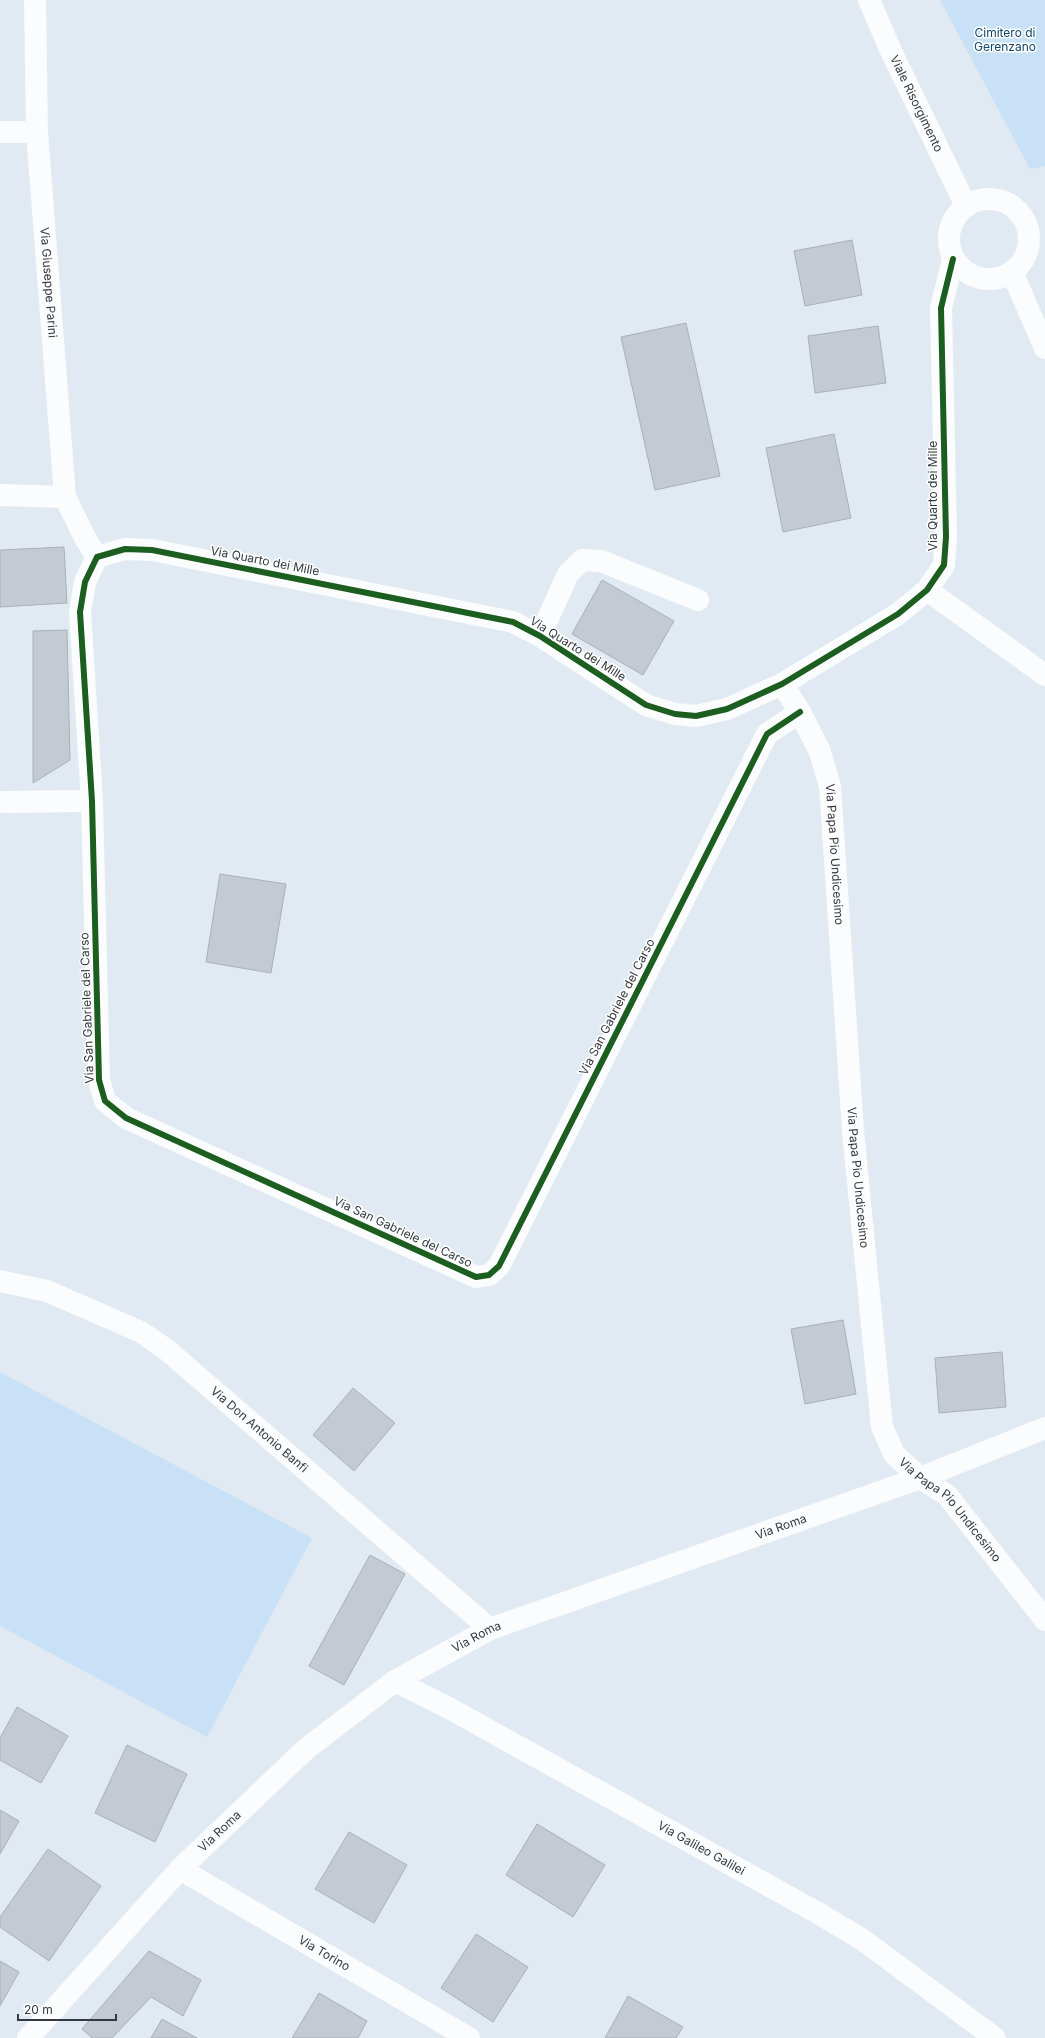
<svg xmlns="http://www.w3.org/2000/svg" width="1045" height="2038" viewBox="0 0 1045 2038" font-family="Inter,sans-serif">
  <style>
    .green { fill: #c8e1f7 }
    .building { fill: #c3cad1; stroke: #a9b0b6 }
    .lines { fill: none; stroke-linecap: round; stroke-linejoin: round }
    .minor { stroke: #fafcfd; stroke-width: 22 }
    .cycleway-casing { stroke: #fff; stroke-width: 8 }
    .cycleway { stroke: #1b5e20; stroke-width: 6 }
    .labels { text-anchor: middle; stroke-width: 3; stroke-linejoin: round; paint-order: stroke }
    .park-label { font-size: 12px; fill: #0f466a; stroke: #fff }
    .street-label { font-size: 12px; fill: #32393f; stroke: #fff }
  </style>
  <rect width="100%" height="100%" fill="#e1eaf3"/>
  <g class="green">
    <path d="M940 0H1045V166L1030 169Z"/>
    <path d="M0 1372 312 1538 207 1737 0 1626Z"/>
  </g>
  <g class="building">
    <path d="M852 240 862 295 805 306 794 251Z"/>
    <path d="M686 323 720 476 655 490 621 337Z"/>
    <path d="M878 326 886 383 815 393 808 336Z"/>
    <path d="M834 434 851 518 783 532 766 448Z"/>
    <path d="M64 547 67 603 0 607V550Z"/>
    <path d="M602 580 674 621 643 675 572 634Z"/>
    <path d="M67 630 70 760 33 783V631Z"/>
    <path d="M220 874 286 884 271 973 206 962Z"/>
    <path d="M843 1320 856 1394 805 1404 791 1329Z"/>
    <path d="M1002 1352 1006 1407 939 1413 935 1358Z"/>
    <path d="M353 1388 395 1423 354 1471 313 1435Z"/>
    <path d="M370 1555 405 1574 344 1685 309 1666Z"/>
    <path d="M17 1707 68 1736 41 1783 0 1760V1738Z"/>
    <path d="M127 1745 187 1774 155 1842 95 1813Z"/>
    <path d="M0 1810 19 1821 0 1854Z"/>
    <path d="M537 1824 605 1865 573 1917 506 1875Z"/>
    <path d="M349 1832 407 1865 374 1923 315 1889Z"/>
    <path d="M48 1849 101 1886 49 1961 0 1927V1917Z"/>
    <path d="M476 1934 528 1967 493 2022 441 1988Z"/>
    <path d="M149 1951 201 1980 183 2016 151 1997 112 2038H92L82 2029Z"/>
    <path d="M0 1961 19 1972 0 2006Z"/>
    <path d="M319 1993 367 2021 358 2038H292Z"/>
    <path d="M628 1996 683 2027 676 2038H605Z"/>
    <path d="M162 2019 197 2038H151Z"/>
  </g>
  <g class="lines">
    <g class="minor">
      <path id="s1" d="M35 0 37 132 65 497 85 538 97 557"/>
      <path id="s2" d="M869 0 890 49 966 206"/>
      <path d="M0 132H37"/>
      <circle cx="989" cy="239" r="40"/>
      <path d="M1012 272 1045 348"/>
      <path d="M0 495 65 497"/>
      <path d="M927 590 1045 675"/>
      <path d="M540 636 568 574 582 560 601 561 698 600"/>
      <path id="s3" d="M782 684 800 712 820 752 830 786 853 1131 882 1427 894 1454 920 1478 947 1495 1045 1620"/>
      <path d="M800 712 767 734 499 1266 489 1275 476 1277 126 1118 105 1101 99 1080 92 801 80 612 85 582 97 557 125 549 152 550 513 622 540 636 646 705 675 714 696 716 727 709 782 684 898 614 927 590 944 565 946 537 941 308 953 259"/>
      <path d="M0 802 92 801"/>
      <path id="s4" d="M0 1281 47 1291 141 1332 167 1350 490 1629"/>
      <path id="s5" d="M395 1681 447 1707 818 1913 863 1940 995 2038"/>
      <path id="s6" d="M180 1869 469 2038"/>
      <path id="s7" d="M28 2038 180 1869 306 1749 395 1681 490 1629 920 1478 1045 1428"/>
    </g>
    <g class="cycleway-casing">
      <path id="cycleway" d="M800 712 767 734 499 1266 489 1275 476 1277 126 1118 105 1101 99 1080 92 801 80 612 85 582 97 557 125 549 152 550 513 622 540 636 646 705 675 714 696 716 727 709 782 684 898 614 927 590 944 565 946 537 941 308 953 259"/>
    </g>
    <use href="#cycleway" class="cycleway"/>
  </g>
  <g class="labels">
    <g class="park-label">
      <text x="1005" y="37">Cimitero di<tspan x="1005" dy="14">Gerenzano</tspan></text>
    </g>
    <g class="street-label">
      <text dy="4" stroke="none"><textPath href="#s2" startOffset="114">Viale Risorgimento</textPath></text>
      <text dy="4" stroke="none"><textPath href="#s1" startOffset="283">Via Giuseppe Parini</textPath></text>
      <text transform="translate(933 496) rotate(-90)" y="4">Via Quarto dei Mille</text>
      <text transform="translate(265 561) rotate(11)" y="4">Via Quarto dei Mille</text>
      <text transform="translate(578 649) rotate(32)" y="4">Via Quarto dei Mille</text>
      <text dy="4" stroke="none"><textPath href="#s3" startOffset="182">Via Papa Pio Undicesimo</textPath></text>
      <text transform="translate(617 1007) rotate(-63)" y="4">Via San Gabriele del Carso</text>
      <text transform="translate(87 1008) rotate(-92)" y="4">Via San Gabriele del Carso</text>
      <text dy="4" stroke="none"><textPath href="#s3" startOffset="506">Via Papa Pio Undicesimo</textPath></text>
      <text transform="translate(403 1232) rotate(25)" y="4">Via San Gabriele del Carso</text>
      <text dy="4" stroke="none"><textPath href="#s4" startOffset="304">Via Don Antonio Banfi</textPath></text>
      <text dy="4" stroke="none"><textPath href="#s3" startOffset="866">Via Papa Pio Undicesimo</textPath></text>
      <text dy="4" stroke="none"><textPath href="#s7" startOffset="930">Via Roma</textPath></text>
      <text dy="4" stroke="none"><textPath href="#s7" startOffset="606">Via Roma</textPath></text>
      <text dy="4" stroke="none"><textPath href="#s7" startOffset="282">Via Roma</textPath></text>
      <text dy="4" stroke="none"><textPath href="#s5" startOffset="349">Via Galileo Galilei</textPath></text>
      <text dy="4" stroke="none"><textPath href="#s6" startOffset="167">Via Torino</textPath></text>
    </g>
  </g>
  <path d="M18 2014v6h98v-6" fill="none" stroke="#32393f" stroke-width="2"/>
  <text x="24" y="2014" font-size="12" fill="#32393f" stroke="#ffffff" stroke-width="3" paint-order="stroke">20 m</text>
</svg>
